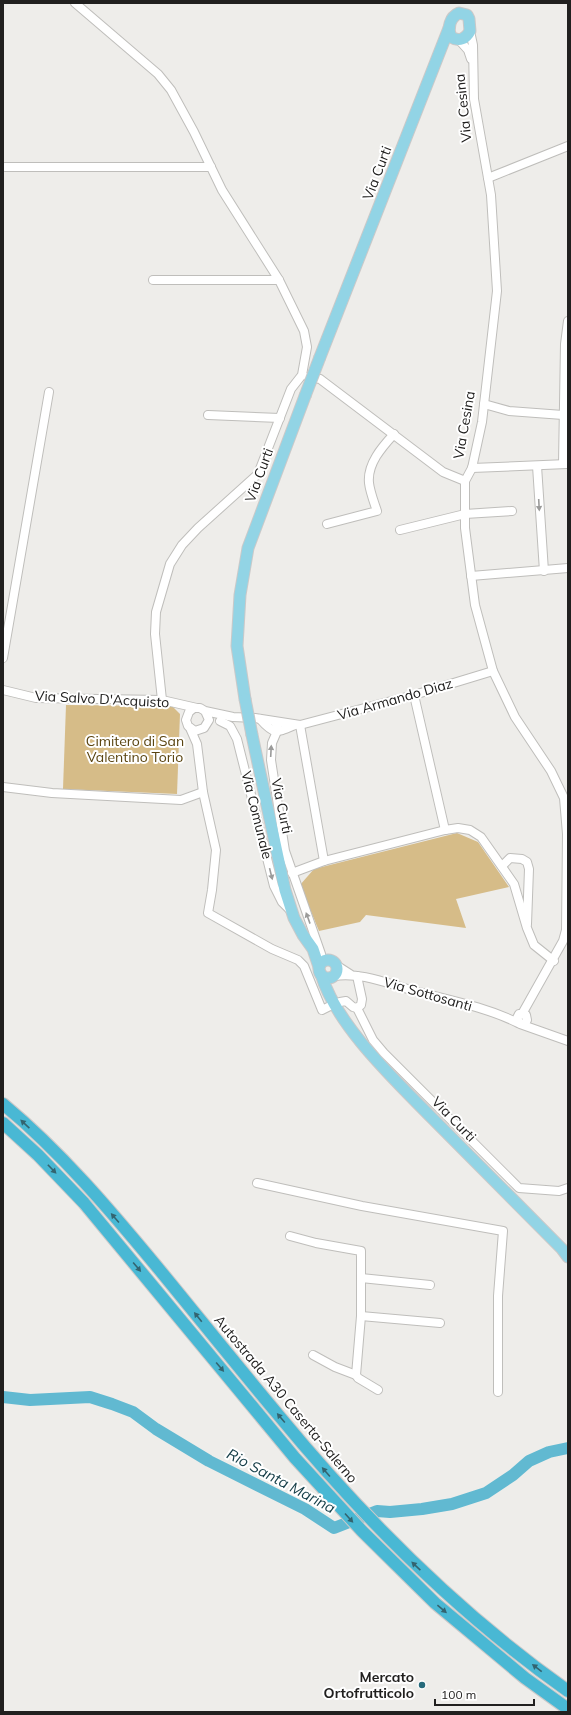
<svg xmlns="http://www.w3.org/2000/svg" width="571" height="1715" viewBox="0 0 571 1715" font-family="Mulish,sans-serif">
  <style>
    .green { fill: #d6bc88 }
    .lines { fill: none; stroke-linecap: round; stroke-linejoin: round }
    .river { stroke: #61b9d1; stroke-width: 12 }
    .minor-casing { stroke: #bfbebb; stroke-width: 10 }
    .major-casing { stroke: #cac9c9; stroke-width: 13 }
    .highway-casing { stroke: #cac9c9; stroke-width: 14 }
    .minor { stroke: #fff; stroke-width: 8 }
    .major { stroke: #92d4e5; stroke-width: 11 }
    .highway { stroke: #49b8d4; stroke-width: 12 }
    .major-bridge-casing { stroke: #cac9c9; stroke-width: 13; stroke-linecap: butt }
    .major-bridge { stroke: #92d4e5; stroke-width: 11 }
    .oneway { fill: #9b9b9a }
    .oneway2 { fill: #336470 }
    .poi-dot { fill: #276b7c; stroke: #fff; stroke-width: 1.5 }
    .labels { text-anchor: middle; stroke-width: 4; stroke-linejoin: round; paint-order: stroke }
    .street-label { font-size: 14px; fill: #21201f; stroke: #fff }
    .park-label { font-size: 14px; fill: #5a4410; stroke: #fff }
    .poi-label { font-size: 14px; font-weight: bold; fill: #21201f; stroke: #fff; text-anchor: end }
    .water-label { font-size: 15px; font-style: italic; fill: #133c46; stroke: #fff }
  </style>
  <rect width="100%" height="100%" fill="#eeedea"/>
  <g class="green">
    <path d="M66 705 172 706 180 714 177 794 63 789Z"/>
    <path d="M457 833 478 842 509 887 456 899 466 928 366 915 360 922 319 931 300 885 314 869Z"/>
  </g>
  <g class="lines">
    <path class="river" d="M3 1397 30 1400 90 1397 112 1404 133 1412 156 1429 209 1461 305 1509 334 1528 377 1511 390 1512 422 1509 452 1504 486 1493 513 1475 529 1461 549 1452 568 1448"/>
    <g class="minor-casing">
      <g id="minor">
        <path d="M75 3 158 74 171 90 194 132 222 190 279 280 304 331 307 347 302 375 291 389 258 474 198 528 182 545 170 564 156 612 155 634 162 700"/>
        <path d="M470 31 473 45 474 99 491 195 497 291 482 422 472 468 465 481V528L475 605 493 671 515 717 551 771 564 798 567 834 566 930 563 941 522 1014"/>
        <path d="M459 40 468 50 471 59"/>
        <path d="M5 167H211"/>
        <path d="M488 178 568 146"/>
        <path d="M153 280H279"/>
        <path d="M308 377 320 379 443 472 465 481"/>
        <path d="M484 404 509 411 563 415"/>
        <path d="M208 415 280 418"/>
        <path d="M563 464 565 344 568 321"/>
        <path d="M537 466 544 571"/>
        <path d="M472 468 567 464"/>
        <path d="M327 524 377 511C374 502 370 492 369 483 367 464 382 447 394 434"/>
        <path d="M400 530 465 514 512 511"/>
        <path d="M471 576 568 568"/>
        <path d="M3 658 49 392"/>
        <path d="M3 690 36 698 162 700 197 708"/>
        <path d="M414 695 445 830"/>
        <path d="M205 711 209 720 204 728 195 731 188 726 186 720 189 712 194 708H200L205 711 233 717 255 718 300 725 414 695 493 671"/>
        <path d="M260 719C274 735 276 733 295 725"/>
        <path d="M220 721 230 726 237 739 274 886 282 902 291 911"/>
        <path d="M275 722 278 729 272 743 271 760 285 851 321 954"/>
        <path d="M300 725 324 861"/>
        <path d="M190 728 197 744 203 792 216 850 212 890 208 913 272 949 298 960 304 966 322 1010 330 1006"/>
        <path d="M3 787 52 793 181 800 203 792"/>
        <path d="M502 866 510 858 522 859 527 862 529 869 527 924"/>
        <path d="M292 873 324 861 445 830 458 828 470 830 481 837 514 884 527 928 534 945 554 961"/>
        <path d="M336 965 350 974"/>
        <path d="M334 976C363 972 388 984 415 991 449 1000 486 1007 518 1023"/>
        <path d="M340 1002 346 1001 353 1007 357 1008 361 1005 362 999 357 976"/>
        <path d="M357 1008 373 1040 384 1053 519 1188 559 1191 568 1188"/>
        <path d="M522 1024 525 1023 527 1020 526 1015 519 1014 517 1018 520 1024 568 1041"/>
        <path d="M257 1183 362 1206 503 1231 498 1296V1392"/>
        <path d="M290 1236 316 1243 361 1251V1316L356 1375 358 1378 378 1390"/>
        <path d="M361 1278 430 1285"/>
        <path d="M361 1316 440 1323"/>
        <path d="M313 1355 335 1367 356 1375"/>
      </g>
    </g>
    <g class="major-casing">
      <g id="major">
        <path d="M459 13 467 15 469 19 470 31C466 39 459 42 451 37 447 28 450 17 459 13Z"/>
        <path d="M320 357 449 28"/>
        <path d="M245 699 237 646 240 595 248 548 305 396"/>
        <path d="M252 735 285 890 294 918 303 935 313 949 319 967"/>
        <circle cx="328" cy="969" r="9"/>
        <path d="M321 974C336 1025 394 1079 431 1117 475 1161 518 1205 562 1249L568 1257"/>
      </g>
    </g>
    <g class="highway-casing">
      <g id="highway">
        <path d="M3 1104C61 1152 110 1210 158 1268 199 1318 239 1368 280 1417 365 1520 459 1614 568 1691"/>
        <path d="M3 1123 38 1155 84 1203 295 1458 362 1531 435 1603 525 1678 568 1709"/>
      </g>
    </g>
    <use href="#minor" class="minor"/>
    <use href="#major" class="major"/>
    <use href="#highway" class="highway"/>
    <g class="major-bridge-casing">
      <g id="major-bridge">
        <path d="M305 396 320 357"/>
        <path d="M245 699 252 735"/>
      </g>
    </g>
    <use href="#major-bridge" class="major-bridge"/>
  </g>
  <defs><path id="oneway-solid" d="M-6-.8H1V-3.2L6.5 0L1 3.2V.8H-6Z"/></defs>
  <g class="oneway">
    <use href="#oneway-solid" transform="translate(539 505) rotate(87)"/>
    <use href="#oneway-solid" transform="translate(271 751) rotate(-87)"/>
    <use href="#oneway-solid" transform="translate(271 874) rotate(76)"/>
    <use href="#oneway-solid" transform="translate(308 918) rotate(-110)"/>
  </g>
  <g class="oneway2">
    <use href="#oneway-solid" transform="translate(25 1124) rotate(-137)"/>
    <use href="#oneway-solid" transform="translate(52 1169) rotate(46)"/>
    <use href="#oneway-solid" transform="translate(115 1218) rotate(-131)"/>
    <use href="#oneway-solid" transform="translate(137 1267) rotate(50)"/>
    <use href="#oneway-solid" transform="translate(198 1317) rotate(-129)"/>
    <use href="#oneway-solid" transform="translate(220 1367) rotate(50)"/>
    <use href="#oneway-solid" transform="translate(281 1418) rotate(-130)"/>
    <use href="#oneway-solid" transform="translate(326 1472) rotate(-131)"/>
    <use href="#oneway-solid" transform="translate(349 1518) rotate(48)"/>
    <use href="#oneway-solid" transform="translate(416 1566) rotate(-137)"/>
    <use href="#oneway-solid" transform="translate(442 1609) rotate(40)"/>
    <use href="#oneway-solid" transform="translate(537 1668) rotate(-142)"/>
  </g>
  <circle class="poi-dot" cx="422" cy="1685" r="4"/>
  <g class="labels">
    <g class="street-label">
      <text transform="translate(463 108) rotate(-96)" y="5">Via Cesina</text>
      <text transform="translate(377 173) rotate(-69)" y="5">Via Curti</text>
      <text transform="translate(464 425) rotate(-80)" y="5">Via Cesina</text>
      <text transform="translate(259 475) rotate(-70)" y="5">Via Curti</text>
      <text transform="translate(102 699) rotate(3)" y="5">Via Salvo D'Acquisto</text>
      <text transform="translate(395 699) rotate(-16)" y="5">Via Armando Diaz</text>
      <text transform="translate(282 806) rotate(78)" y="5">Via Curti</text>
      <text transform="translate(257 815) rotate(76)" y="5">Via Comunale</text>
      <text transform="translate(428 994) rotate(16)" y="5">Via Sottosanti</text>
      <text transform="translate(454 1119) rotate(46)" y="5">Via Curti</text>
      <text transform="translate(286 1399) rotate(50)" y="5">Autostrada A30 Caserta-Salerno</text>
    </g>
    <g class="park-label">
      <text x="135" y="746">Cimitero di San<tspan x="135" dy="16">Valentino Torio</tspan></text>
    </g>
    <g class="poi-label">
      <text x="414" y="1682">Mercato<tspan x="414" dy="16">Ortofrutticolo</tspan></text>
    </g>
    <g class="water-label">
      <text transform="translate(281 1481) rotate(28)" y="5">Rio Santa Marina</text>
    </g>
  </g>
  <rect width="571" height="1715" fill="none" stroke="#21201f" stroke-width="8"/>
  <path d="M435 1699v6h99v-6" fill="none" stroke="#21201f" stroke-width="2"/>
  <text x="441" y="1699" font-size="12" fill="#21201f" stroke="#ffffff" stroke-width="3" paint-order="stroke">100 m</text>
</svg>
